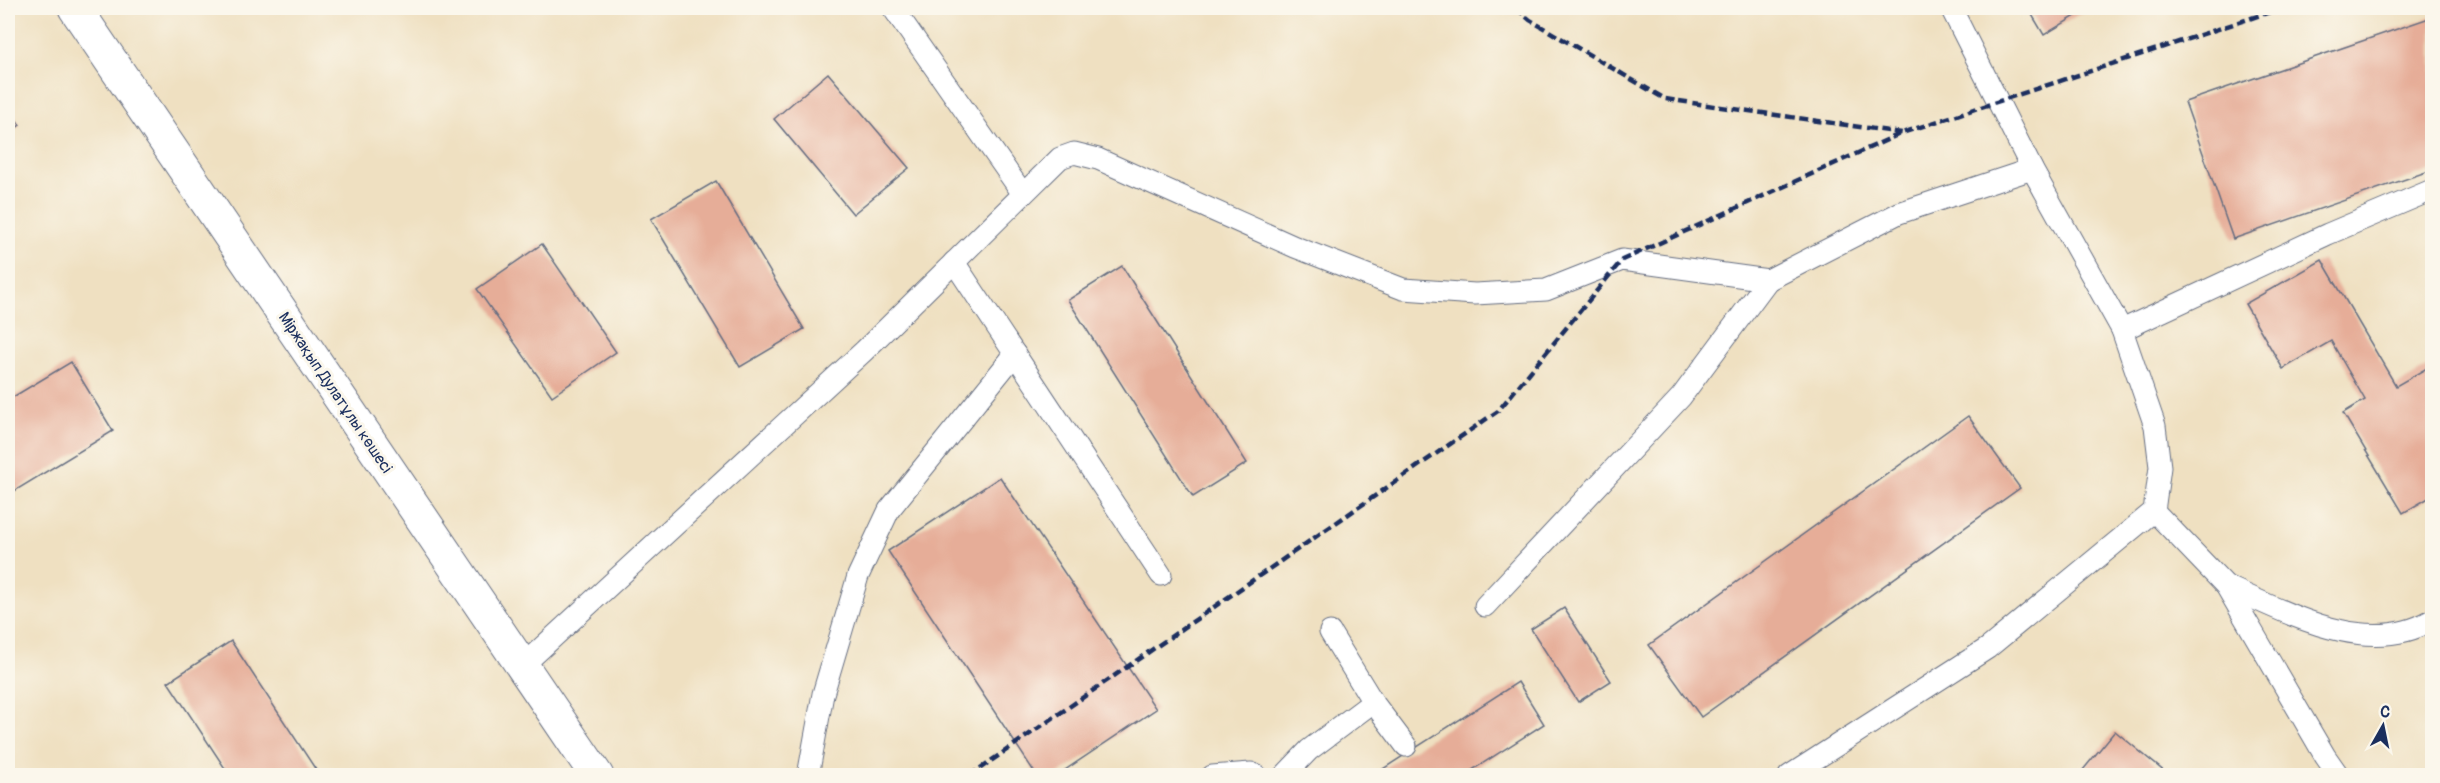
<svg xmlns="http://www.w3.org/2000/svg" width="2440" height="783" viewBox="0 0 2440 783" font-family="Pangolin,sans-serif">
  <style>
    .building { fill: #e6ad98 }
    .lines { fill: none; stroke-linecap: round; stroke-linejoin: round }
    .lane-casing { stroke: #656d81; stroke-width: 23 }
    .street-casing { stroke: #656d81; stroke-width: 35 }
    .lane { stroke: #fff; stroke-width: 21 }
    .street { stroke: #fff; stroke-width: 33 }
    .rail { stroke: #1b2f5e; stroke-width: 4.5; stroke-dasharray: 9 4.5; stroke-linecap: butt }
    .labels { text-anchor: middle; stroke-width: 6; stroke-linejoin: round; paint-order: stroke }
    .street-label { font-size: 16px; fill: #1b2f5e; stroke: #fbf7ec }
  </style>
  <rect width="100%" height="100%" fill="#fbf7ec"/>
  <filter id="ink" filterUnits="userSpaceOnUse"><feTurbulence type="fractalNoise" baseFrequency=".0167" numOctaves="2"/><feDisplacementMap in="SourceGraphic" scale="12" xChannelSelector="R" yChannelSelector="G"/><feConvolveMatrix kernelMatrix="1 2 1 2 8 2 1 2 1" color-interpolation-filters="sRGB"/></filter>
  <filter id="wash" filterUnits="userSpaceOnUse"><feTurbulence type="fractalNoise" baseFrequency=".008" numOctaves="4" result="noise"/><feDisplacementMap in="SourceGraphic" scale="24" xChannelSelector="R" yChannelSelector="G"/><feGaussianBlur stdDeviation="1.35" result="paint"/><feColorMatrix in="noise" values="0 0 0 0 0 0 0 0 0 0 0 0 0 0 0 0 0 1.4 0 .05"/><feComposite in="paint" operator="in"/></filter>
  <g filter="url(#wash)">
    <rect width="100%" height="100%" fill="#efe0c1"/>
    <g id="blocks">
      <g class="building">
        <path d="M2028 8H2089L2044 35Z"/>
        <path d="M2432 17V170L2233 239 2185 102Z"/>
        <path d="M828 73 909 168 853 214 774 119Z"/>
        <path d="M8 108 20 125 8 134Z"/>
        <path d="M716 181 804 329 740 367 651 219Z"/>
        <path d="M542 244 616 352 552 396 477 289Z"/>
        <path d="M2322 260 2396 386 2432 365V496L2403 513 2343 413 2365 400 2331 341 2283 369 2245 304Z"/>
        <path d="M1122 266 1247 463 1193 497 1068 300Z"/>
        <path d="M71 362 113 431 8 495V400Z"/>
        <path d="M1968 416 2020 488 1701 717 1649 645Z"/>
        <path d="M1000 477 1156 709 1056 776H1037L888 551Z"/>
        <path d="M1564 608 1611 681 1578 702 1531 629Z"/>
        <path d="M231 641 320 776H230L168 682Z"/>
        <path d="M1518 682 1544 724 1463 776H1372Z"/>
        <path d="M2115 731 2166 773 2164 776H2078Z"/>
      </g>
    </g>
  </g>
  <g filter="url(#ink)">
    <use href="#blocks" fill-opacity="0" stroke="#656d81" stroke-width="1.5"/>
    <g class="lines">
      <g class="lane-casing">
        <g id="lane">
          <path d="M893 8 1023 194"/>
          <path d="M954 262 1161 575"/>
          <path d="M2122 330 2328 234 2432 190"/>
          <path d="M2154 511 2226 586 2325 756 2339 776"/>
          <path d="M2226 586C2288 613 2367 658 2432 620"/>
          <path d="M1485 606 1681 397 1768 280"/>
          <path d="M1330 632 1373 702 1406 746"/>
          <path d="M522 666 864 351 1060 158 1074 153 1098 159 1295 247 1403 289 1475 294 1546 290 1622 260 1768 280 1899 213 2032 169"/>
          <path d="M808 776 823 694 858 576 889 510 1015 354"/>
          <path d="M1212 776 1251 773 1257 776"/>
          <path d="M1284 776 1309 750 1373 702"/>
          <path d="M1789 776 1988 648 2154 511 2160 467 2155 426 2122 330 2032 169 1951 8"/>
        </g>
      </g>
      <g class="street-casing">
        <path id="street" d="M75 8 597 776"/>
      </g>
      <use href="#lane" class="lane"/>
      <use href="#street" class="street"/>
      <g class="rail">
        <path d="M1516 8 1530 20 1665 99 1902 133"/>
        <path d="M969 776 1498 411 1622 260 1902 133 2282 8"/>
      </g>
    </g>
  </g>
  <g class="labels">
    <g class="street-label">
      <text transform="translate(336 392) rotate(56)" y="6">Міржақып Дулатұлы көшесі</text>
    </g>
  </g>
  <rect width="2440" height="783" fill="none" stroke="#fbf7ec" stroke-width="30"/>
  <g transform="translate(2383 726) rotate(9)" stroke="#fbf7ec" stroke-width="4.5" paint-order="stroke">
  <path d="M0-4.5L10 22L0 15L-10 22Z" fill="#1b2f5e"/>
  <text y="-9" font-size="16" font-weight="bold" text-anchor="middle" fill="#1b2f5e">С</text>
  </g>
</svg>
